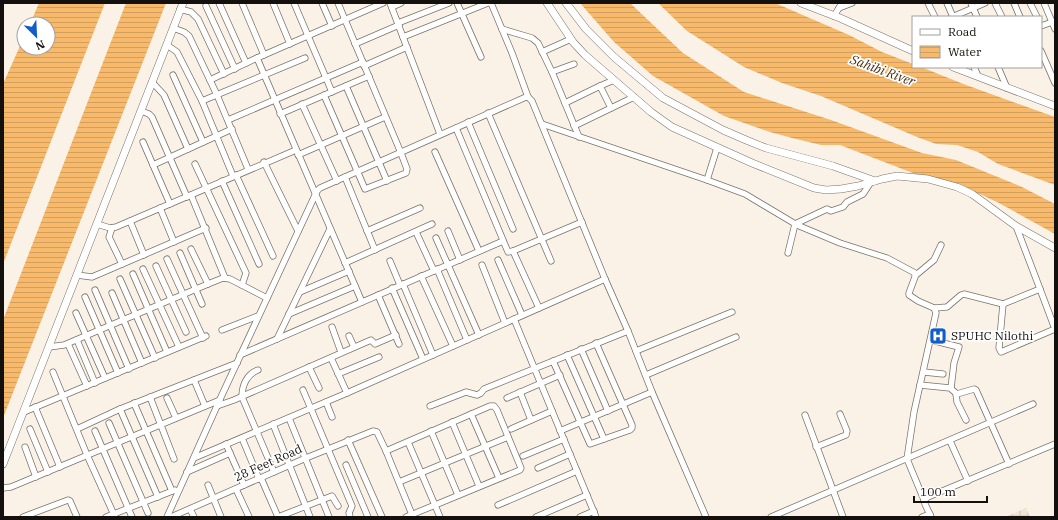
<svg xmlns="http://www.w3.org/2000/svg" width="1058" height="520" viewBox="0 0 1058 520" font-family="'IBM Plex Serif',serif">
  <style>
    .industrial { fill: url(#industrial-grid) }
    .water { fill: url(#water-rules) }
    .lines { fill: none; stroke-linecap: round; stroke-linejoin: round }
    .minor-casing { stroke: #7b736a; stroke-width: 7 }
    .tertiary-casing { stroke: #7b736a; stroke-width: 8 }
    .minor { stroke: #fff; stroke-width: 5.5 }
    .tertiary { stroke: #fff; stroke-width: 7 }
    .labels { text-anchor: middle; stroke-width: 3.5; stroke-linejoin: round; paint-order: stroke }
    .poi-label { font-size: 12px; fill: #13100d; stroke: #fff; text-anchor: start }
    .street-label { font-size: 12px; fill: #13100d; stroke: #fff }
    .water-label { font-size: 13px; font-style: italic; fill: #4a310f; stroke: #fff }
  </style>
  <defs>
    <pattern id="industrial-grid" width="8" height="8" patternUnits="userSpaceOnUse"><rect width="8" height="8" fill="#f2e5d4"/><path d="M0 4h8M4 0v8" fill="none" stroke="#cfc3b5"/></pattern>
    <pattern id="water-rules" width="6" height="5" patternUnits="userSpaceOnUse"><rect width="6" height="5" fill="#f7ba6c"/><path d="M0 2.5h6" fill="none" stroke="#d39f5c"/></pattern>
  </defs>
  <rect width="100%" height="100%" fill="#fbf2e7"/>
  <path class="industrial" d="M1026 508 1030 517H1005Z"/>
  <g class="water">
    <path d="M39 3H105L3 264V84L24 37V48H48V24H30Z"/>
    <path d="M126 3H166L3 418V320Z"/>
    <path d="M580 3H630L683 53 744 92 831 120 922 153 956 160 1022 187 1055 204V234L999 203 969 189 945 181 918 175 840 145H821L792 138 770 132 724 116 653 76 614 42Z"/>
    <path d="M658 3H775L849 35 882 52 913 64V67H921L966 85 1055 117V185L998 164 978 152 957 145 936 144 917 137 821 96 782 83 744 67 687 31Z"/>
  </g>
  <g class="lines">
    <g class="minor-casing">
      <g id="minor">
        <path d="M219 3 246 63"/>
        <path d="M242 3 264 55"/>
        <path d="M273 3 290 44"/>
        <path d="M294 3 332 92"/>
        <path d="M322 3 332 26"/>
        <path d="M390 3 440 134"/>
        <path d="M457 3 481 57"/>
        <path d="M491 3 512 53 528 97"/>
        <path d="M928 3 935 17"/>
        <path d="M947 3 953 17"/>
        <path d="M971 3 977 17"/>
        <path d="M995 3 1002 17"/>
        <path d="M1014 3 1020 17"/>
        <path d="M1030 3 1037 17"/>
        <path d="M1044 3 1055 29"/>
        <path d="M206 6 235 69"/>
        <path d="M392 7 401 3"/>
        <path d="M839 8 852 3"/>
        <path d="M180 9 191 12 198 19 224 74"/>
        <path d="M834 16 842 3"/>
        <path d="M952 17 985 3"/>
        <path d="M398 23 449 3"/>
        <path d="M1041 26 1055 21"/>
        <path d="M173 28 184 32 189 36 217 95 248 169"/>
        <path d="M502 29 532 38 538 43 552 72 579 137"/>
        <path d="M403 37 488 3"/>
        <path d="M355 44 399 25"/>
        <path d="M167 45 177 52 202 101 233 176"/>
        <path d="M1041 51 1055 83"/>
        <path d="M542 52 571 39"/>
        <path d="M257 58 362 302"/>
        <path d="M364 66 407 47"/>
        <path d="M974 67 978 76"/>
        <path d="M998 67 1007 88"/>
        <path d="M552 72 574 64"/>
        <path d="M173 75 203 142"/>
        <path d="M210 80 257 58 383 3"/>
        <path d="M152 82 164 95 188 149"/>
        <path d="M346 86 387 181"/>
        <path d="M324 95 365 189 406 173 407 169 401 153 338 3"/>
        <path d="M202 101 305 58"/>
        <path d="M565 103 600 86"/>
        <path d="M302 104 337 181"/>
        <path d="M611 108 600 86 614 80"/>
        <path d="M141 111 149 114 152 117 187 197"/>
        <path d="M488 113 551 261"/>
        <path d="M280 114 369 76"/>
        <path d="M228 120 363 62"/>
        <path d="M468 122 513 229"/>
        <path d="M542 124 707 180"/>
        <path d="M574 126 634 97"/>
        <path d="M456 128 508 252 513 251 582 222"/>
        <path d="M143 142 170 204"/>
        <path d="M717 148 707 180 745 194 797 225 840 243 887 258 915 273V277L909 293V295L918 301 934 308 936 313 914 412 907 459 924 500"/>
        <path d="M435 152 479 251"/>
        <path d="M298 155 385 117"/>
        <path d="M264 162 298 231"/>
        <path d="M195 164 246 273 242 285"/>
        <path d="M153 165 232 129"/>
        <path d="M236 175 273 256"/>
        <path d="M345 177 375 250"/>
        <path d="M222 181 259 264"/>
        <path d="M191 195 225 278"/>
        <path d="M160 208 174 242"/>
        <path d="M130 221 144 255"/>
        <path d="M97 224 110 228 116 227 296 150"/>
        <path d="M112 228 109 237 122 264"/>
        <path d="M367 231 420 208"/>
        <path d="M448 231 460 260"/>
        <path d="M416 232 434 271"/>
        <path d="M436 238 479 335"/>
        <path d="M191 249 208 284"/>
        <path d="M513 251 539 308"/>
        <path d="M180 253 202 304"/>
        <path d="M788 253 795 224 827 209 831 211 843 207 847 202 863 194 871 182"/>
        <path d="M167 259 203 338"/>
        <path d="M498 260 522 315"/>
        <path d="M390 261 400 285"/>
        <path d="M345 263 432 224"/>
        <path d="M482 265 505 323"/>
        <path d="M156 266 186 332"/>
        <path d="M143 269 179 347"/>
        <path d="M437 269 467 340"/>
        <path d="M133 274 167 352"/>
        <path d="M77 275 92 277 206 228"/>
        <path d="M916 275 934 260 941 245"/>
        <path d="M421 276 453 346"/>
        <path d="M120 279 155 358"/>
        <path d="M403 284 433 355"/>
        <path d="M392 288 423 359"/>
        <path d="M95 290 129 369"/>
        <path d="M300 292 349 271"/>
        <path d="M112 293 142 363"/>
        <path d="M378 295 399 344"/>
        <path d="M85 297 118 373"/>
        <path d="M1003 304 999 348 1001 352 1055 329 1040 289"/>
        <path d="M935 308 947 307 961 295 964 294 1003 304 1040 289 1016 226"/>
        <path d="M76 313 105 378"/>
        <path d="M289 314 355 286"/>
        <path d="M514 319 596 517"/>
        <path d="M332 327 341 352"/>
        <path d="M222 330 258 316"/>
        <path d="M349 336 354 347"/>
        <path d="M277 339 330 229"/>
        <path d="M77 340 95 383"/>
        <path d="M931 340 959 347 954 363 951 388"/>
        <path d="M68 344 87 386"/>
        <path d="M49 347 64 345 208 284 223 278 230 279 267 298"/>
        <path d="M581 349 608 411"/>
        <path d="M636 351 732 312"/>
        <path d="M240 355 503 241"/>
        <path d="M567 355 604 439"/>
        <path d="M331 358 347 393"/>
        <path d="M553 361 590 444 630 430 632 428V425L596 343"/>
        <path d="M309 367 319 388"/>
        <path d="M258 370C247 374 242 385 242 397L274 472"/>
        <path d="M53 372 87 455 115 517"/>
        <path d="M924 372 943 374"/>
        <path d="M338 374 379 357"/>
        <path d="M646 375 736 337"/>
        <path d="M194 380 205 406"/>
        <path d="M920 385 950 388 957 394 974 389 976 390 1009 464"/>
        <path d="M303 390 352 506 349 513 350 517"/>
        <path d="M520 392 531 420"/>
        <path d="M956 394 957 402 966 420"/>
        <path d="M150 397 174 459"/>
        <path d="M167 398 176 418"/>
        <path d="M507 398 560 375"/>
        <path d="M326 402 332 417"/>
        <path d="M134 403 172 491"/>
        <path d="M217 406 234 400 371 340 375 344 396 335"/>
        <path d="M430 406 466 392 477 395 481 393 484 389 628 331"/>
        <path d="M35 407 60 467"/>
        <path d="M120 409 158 497"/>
        <path d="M24 412 206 336"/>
        <path d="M471 414 499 478"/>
        <path d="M805 415 843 517"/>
        <path d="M289 418 329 517"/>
        <path d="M452 422 479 486"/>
        <path d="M109 423 148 513"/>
        <path d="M273 424 310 517"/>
        <path d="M30 429 48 472"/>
        <path d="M77 429 120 409 237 363"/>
        <path d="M511 429 552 411"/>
        <path d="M95 431 132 517"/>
        <path d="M431 431 458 495"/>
        <path d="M560 431 652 392"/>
        <path d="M242 438 259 479"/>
        <path d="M348 440 382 517"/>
        <path d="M950 441 968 481"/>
        <path d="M408 442 440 517"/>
        <path d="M226 444 244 485"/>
        <path d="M25 447 36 477"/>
        <path d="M816 447 846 435 847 431 840 414"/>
        <path d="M386 451 490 406H494L497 410 521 468 520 470 406 517"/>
        <path d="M523 456 564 439"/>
        <path d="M194 458 347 393 605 279"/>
        <path d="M346 465 368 517"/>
        <path d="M538 468 570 454"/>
        <path d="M187 472 230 453"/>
        <path d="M261 478 278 517"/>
        <path d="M399 482 508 437"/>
        <path d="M208 485 221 517"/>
        <path d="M3 488 11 487 220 400"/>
        <path d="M236 489 249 517"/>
        <path d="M498 505 577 471"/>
        <path d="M190 509 194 517"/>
        <path d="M23 517 68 500 70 501 77 517"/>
        <path d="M106 517 175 490"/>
        <path d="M167 517 221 397 317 191 320 188 345 177 526 97H528L532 101 605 279 628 331 652 392 706 517"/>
        <path d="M171 517 306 458 373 431 377 432 386 451 413 517"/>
        <path d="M278 517 332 496 338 506"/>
        <path d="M536 517 587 495"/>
        <path d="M580 517 594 511"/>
        <path d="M771 517 1033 404"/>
        <path d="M922 517 930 514"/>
        <path d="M931 517 925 504 924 500 928 497 1055 444"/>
      </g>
    </g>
    <g class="tertiary-casing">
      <g id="tertiary">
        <path d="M547 3 573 42 585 55 651 112 672 127 752 163 814 188 826 190 841 189 858 186 882 179 897 176 928 179 957 187 972 194 1016 226 1055 248"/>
        <path d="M566 3 586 29 614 57 663 98 723 130 746 140 766 148 833 166 875 181"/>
        <path d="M801 3 840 18 913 51"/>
        <path d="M953 67 1055 106"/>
        <path d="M3 464 183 3"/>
      </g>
    </g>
    <use href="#minor" class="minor"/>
    <use href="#tertiary" class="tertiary"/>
  </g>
  <defs>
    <g id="hospital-square" transform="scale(0.9)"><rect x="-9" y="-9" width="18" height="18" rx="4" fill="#125dc7" stroke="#fff"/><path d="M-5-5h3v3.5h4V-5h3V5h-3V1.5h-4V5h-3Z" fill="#fff"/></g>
  </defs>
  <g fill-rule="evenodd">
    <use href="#hospital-square" x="938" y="336"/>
  </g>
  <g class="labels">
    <g class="poi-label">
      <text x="951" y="340">SPUHC Nilothi</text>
    </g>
    <g class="street-label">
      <text transform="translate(268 463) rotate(-24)" y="4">28 Feet Road</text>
    </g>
    <g class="water-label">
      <text transform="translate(883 70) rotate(20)" y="5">Sahibi River</text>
    </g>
  </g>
  <rect width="1058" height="520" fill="none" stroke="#13100d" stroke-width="8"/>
  <rect x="912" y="16" width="130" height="52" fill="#ffffff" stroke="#a19f9e"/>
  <rect x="920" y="29" width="20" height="6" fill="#ffffff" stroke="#a19f9e"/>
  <text x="948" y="36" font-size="12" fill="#13100d">Road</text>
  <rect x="920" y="46" width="20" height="12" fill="url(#water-rules)" stroke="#a19f9e"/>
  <text x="948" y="56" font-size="12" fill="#13100d">Water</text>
  <g transform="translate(36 36) rotate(156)"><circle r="19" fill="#ffffff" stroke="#a19f9e"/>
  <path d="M0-3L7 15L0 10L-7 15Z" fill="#125dc7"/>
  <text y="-6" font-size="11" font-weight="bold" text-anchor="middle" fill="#13100d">N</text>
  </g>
  <path d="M914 496v6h73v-6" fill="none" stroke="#13100d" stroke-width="2"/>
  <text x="920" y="496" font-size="12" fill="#13100d" stroke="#ffffff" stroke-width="3" paint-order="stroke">100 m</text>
</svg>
